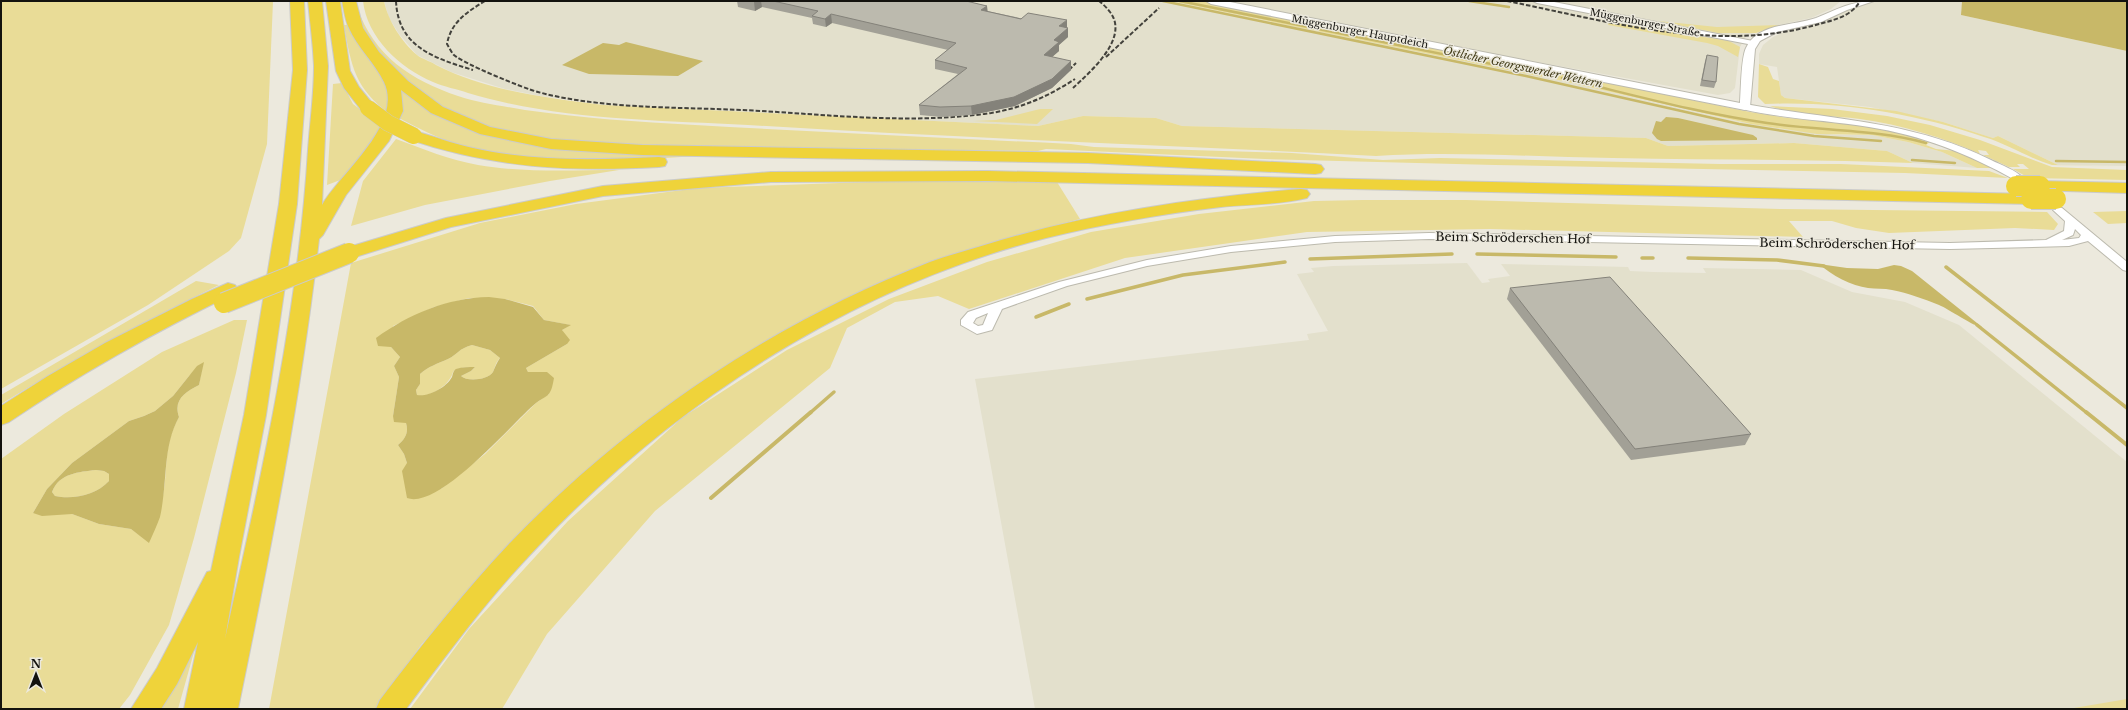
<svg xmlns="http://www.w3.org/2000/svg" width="2128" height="710" viewBox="0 0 2128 710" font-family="'Libre Baskerville',serif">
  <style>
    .built { fill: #e3e0cc }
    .green { fill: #e9dc97; fill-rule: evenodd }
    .water { fill: #c8b868; fill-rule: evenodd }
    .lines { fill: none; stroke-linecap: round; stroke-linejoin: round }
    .stream-far2 { stroke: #c8b868; stroke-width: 2.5 }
    .stream-far1 { stroke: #c8b868; stroke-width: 3.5 }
    .stream { stroke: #c8b868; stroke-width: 4 }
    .minor-casing { stroke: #bcbaae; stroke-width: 2 }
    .tertiary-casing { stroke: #bcbaae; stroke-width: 2 }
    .motorway-casing { stroke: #cbcbca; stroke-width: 2 }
    .minor { fill: #fff; fill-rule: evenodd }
    .tertiary { fill: #fff; fill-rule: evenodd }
    .motorway { fill: #efd33a; fill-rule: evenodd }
    .rail { stroke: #43423c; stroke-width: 2; stroke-dasharray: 4.5 2; stroke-linecap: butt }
    .motorway-bridge-far1-casing { stroke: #cbcbca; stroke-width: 17; stroke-linecap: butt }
    .motorway-bridge-casing { stroke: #cbcbca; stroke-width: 22; stroke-linecap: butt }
    .motorway-bridge-far1 { stroke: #efd33a; stroke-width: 16 }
    .motorway-bridge { stroke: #efd33a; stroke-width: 20 }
    .wall { fill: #a2a096 }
    .shaded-wall { fill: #84827a }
    .building { fill: #bcbaae; stroke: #84827a }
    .labels { text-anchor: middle; stroke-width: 3; stroke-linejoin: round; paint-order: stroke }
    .far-street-label { font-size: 10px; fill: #13120e; stroke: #ece9dd }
    .far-water-label { font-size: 11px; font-style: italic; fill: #413b17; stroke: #ece9dd }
    .street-label { font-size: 12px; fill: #13120e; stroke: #ece9dd }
  </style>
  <rect width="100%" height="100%" fill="#ece9dd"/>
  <g class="built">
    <path d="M384 1H1170L1554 79 1736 121 1783 129 1838 135H1872L1908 142 1942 152 1977 168 1913 163 1887 151 1794 143 1668 146 1646 138 1182 126 1156 118 1083 116 1038 126 604 105 535 95 505 89 451 72 417 55 399 34 389 18Z"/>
    <path d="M1228 1H1841L1831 9 1811 18 1769 27 1746 36 1740 47 1735 88 1730 93 1718 95 1461 48Z"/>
    <path d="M1851 1H1962L1961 15 2127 51V166L2058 165 1998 136 1993 138 1943 122 1870 107 1785 98 1781 95 1777 67 1759 64V54L1763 45 1773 37 1788 30 1821 22 1849 9 1861 6Z"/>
    <path d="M1467 263 1482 283 1490 282 1488 279 1510 276 1501 264 1628 267 1630 271 1653 272 1706 273 1703 268 1801 270 1852 292 1905 302 1959 325 2127 462V703L2095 709H1035L975 379 1309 340 1307 334 1328 331 1297 274 1314 272 1311 268 1333 266Z"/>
  </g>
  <g class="green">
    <path d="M1 1H273L267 144 241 238 229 251 148 305 1 389Z"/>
    <path d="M363 1H384C388 21 402 42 417 55 422 59 430 61 436 65 487 91 547 98 604 105L1038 126 1083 116 1156 118 1182 126 1646 138 1668 146 1794 143 1887 151 1913 163C1813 159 1713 160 1613 158 1534 157 1455 151 1376 156 1167 145 957 138 748 125 655 120 558 120 468 93 457 89 444 87 433 82 400 68 367 38 363 1Z"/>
    <path d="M1170 1H1202L1538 69 1544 73 1542 77Z"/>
    <path d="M357 7C374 56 411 80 458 96 479 103 503 106 525 110 582 118 638 122 695 125 821 132 946 138 1071 144L1094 147 1292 153 1383 160 1440 158 1720 164H1841L1989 171 2008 178 1905 173 1495 165 1265 159 1046 149 1038 151 642 147 555 140 492 128 448 111 414 88 380 53 364 32 359 22Z"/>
    <path d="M1658 21 1717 27 1780 25 1756 33H1718Z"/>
    <path d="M1609 22 1729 41 1740 47 1738 57 1718 46 1707 43 1608 25Z"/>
    <path d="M344 25H349L387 82 390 114C355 89 351 66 344 25Z"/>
    <path d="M1759 64 1768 67 1773 79 1779 81 1781 95 1785 98 1896 111 1943 122 1993 138 1998 136 2058 165 2127 167 2052 165C2028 158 2008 144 1984 137 1913 113 1841 101 1765 104L1758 97Z"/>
    <path d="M1562 73 1750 112 1788 118 1861 125 1896 131 1931 141 1926 145 1936 149 1956 151 1994 168H1977L1942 152 1908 142 1872 135 1817 134 1751 124 1554 79 1556 75Z"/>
    <path d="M342 83 353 104 384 127 343 179 327 185 333 84Z"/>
    <path d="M399 86 416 100 513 140 745 153C653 158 547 171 457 144 437 138 418 128 399 118L402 95Z"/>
    <path d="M1770 106 1832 109 1887 116 1930 125 1980 140 2052 167 2127 170V180L2029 178 2013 169H2029L2023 164H2017L2020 167H2009L1983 155H1989L1986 151 1978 150 1980 154C1942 137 1902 125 1860 119 1831 115 1798 117 1770 106Z"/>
    <path d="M1040 109H1053L1037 124 973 121 996 120Z"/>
    <path d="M396 139C423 149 450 160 478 165 524 173 573 170 619 170L550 181 425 205 351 226 363 181Z"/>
    <path d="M925 180 1057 182 1080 219 980 246 883 283 827 308 720 370 667 407 509 544 421 645 375 709H269L351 263 480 223 576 204 698 188ZM469 298 505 299 533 306 544 320 570 325 562 330 567 344 526 368 528 372H547L549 394 536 403 485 454 441 489 407 463 404 454 398 445C405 439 409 433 406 423L393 416 399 377 394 366 400 357 391 347 393 326 434 307Z"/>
    <path d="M1363 200H1466L1781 209 2047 212 2058 224 2054 230 2015 228 1889 233 1856 228 1832 221H1789L1803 237 1490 229 1307 232 1125 258 969 309 938 296 895 302 847 328 830 368 655 511 547 634 502 709H410L469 629 568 521 683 417 787 350 889 299 987 262 1091 232 1199 214 1314 201Z"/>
    <path d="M2127 211V223L2108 224 2093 212Z"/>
    <path d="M196 281 219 285C144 321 72 361 1 404V395Z"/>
    <path d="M234 320H247L236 373 194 538 169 625 130 695 119 709H1V459L64 414 162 352ZM203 363 199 385C185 392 173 400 179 417 162 447 169 470 162 501 158 515 153 529 149 542L131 529 99 524 72 514 33 513 47 489 72 463 129 421 144 416 155 411 173 396 189 376Z"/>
    <path d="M472 345 490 350 500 358C496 362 495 367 493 372 488 380 467 382 461 376L471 371 475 367C469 367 461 367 456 370 452 371 453 374 451 377 445 388 429 397 417 396L416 390 420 384V374C429 366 437 364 448 359 458 354 458 349 472 345Z"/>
    <path d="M96 470 104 471 109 474V481C96 495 73 500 55 496L52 492C59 473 79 472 96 470Z"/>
    <path d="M194 652 178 709H158L177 683Z"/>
    <path d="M2127 699V709H2068Z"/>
  </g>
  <g class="water">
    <path d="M1962 1H2127V51L1961 15Z"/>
    <path d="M626 42 703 61 678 76 589 74 562 65 603 43 619 45Z"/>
    <path d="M1666 117 1678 118 1753 135 1757 138V140L1661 141 1657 139 1652 133 1656 121 1661 122Z"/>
    <path d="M1819 264 1847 268 1878 269 1894 265 1901 266 1912 271 1982 327C1974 327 1949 309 1939 305 1924 299 1908 293 1892 290 1884 288 1876 289 1868 288 1852 286 1831 275 1819 264Z"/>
    <path d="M489 297 505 299 533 307 544 320 571 325 562 330 570 340 567 344 526 368 528 372H547L554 378C553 383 552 391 548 395 545 398 539 400 536 403 512 423 439 510 407 498L402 471 407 463 404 454 398 445C405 439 409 433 406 423L394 422 393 416 399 377 394 366 400 357 391 347 378 346 376 338C409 314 447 298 489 297ZM472 345 490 350 500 358C497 362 495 367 493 372 488 380 467 382 461 376L471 371 475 367C469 367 462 367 456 369 453 371 453 374 452 377 446 388 428 397 417 395L416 390 420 384V374C429 366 437 364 448 359 458 354 458 349 472 345Z"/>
    <path d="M204 362 199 385C185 392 173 400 179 417 162 448 168 482 160 517 157 525 153 534 149 543L131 529 99 524 72 514 42 516 33 513 47 489 72 463 129 421 144 416 155 411 173 396 197 366ZM96 470 104 471 109 474V481C96 495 73 500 55 496L52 492C59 473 79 472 96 470Z"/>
  </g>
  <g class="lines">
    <g class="stream-far2">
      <path d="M1163 1 1526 76 1739 124 1814 136 1881 141"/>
      <path d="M1180 1 1536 73"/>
      <path d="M1469 1 1509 7"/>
      <path d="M1562 78C1630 94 1697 113 1767 123 1820 131 1874 129 1926 143"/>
      <path d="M1912 160 1955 163"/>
      <path d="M2056 161 2127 162"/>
    </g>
    <g class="stream-far1">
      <path d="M1477 254 1616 257"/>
      <path d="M1642 258H1653"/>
      <path d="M1688 258 1777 260 1824 266"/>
      <path d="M1310 259 1452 254"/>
      <path d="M1946 267 2127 408"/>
      <path d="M1087 299 1183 275 1285 262"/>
      <path d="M1036 317 1069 304"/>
      <path d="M1977 325 2087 413"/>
      <path d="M810 413 834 392"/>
    </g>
    <g class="stream">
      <path d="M2086 412 2127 445"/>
      <path d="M711 498 811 412"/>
    </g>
    <g class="minor-casing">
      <g id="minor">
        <path d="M1533 1H1549L1753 41 1757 43 1753 45 1537 3Z"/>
        <path d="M1745 104C1831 120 1911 120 1991 160 2001 165 2016 170 2023 178L2018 181 2015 180C1969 154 1921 135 1869 127 1827 120 1783 119 1742 109L1740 107Z"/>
        <path d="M2058 207 2062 208 2127 262V271L2123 270 2088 241 2069 246 1950 249 1429 239 1335 242 1231 252 1147 266 1067 286 1002 309 992 330 977 334 961 325V320L968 312 1059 282 1147 260 1231 246 1335 236 1429 233 1950 243 2046 240 2064 231 2065 221 2053 210ZM2075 229 2081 235 2079 238 2062 240 2073 235ZM988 313 983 325 978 326 973 323 976 318Z"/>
      </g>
    </g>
    <g class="tertiary-casing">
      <path id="tertiary" d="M1206 1H1225L1740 103C1741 90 1741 58 1746 48 1757 23 1793 26 1816 18 1836 10 1851 1 1874 1L1847 10 1821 22 1777 32 1760 41 1755 49 1750 107 1745 110 1211 4Z"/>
    </g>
    <g class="motorway-casing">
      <g id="motorway">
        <path d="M290 1H304L307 70 297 204 266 415 239 557 225 639C261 478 298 315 308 150 310 122 314 94 314 66 313 44 310 22 308 1H322L328 66 322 205C341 172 404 124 384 82 375 63 357 47 349 28 345 20 344 10 342 1H356L363 28 379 52 408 81 443 107 490 127 551 139 642 145 1088 153 1315 164 1321 165 1324 169 1321 173 1315 174 1088 163 642 155 551 149 480 134 431 113 401 90 403 111 389 141 346 195 323 235 319 239C301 398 270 553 238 709H184L198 642 177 684 161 709H131L157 668 207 572 211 571 244 415 279 204 293 70Z"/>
        <path d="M326 1H340L350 71 359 87 376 108 374 111H362L344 88 336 71Z"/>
        <path d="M414 131C434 136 453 144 473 148 534 162 597 160 659 157L665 158 667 162 665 166 659 167C569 172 494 168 408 139L406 136 408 133Z"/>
        <path d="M988 171 2031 194 2037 195 2040 199 2037 203 2031 204 988 181 771 182 603 196 451 227 349 259 342 257 340 253 342 249 446 218 603 186 771 172Z"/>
        <path d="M2040 181 2127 183V193L2034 190 2031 186 2034 182Z"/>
        <path d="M1301 189 1307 190 1310 194 1307 198C1280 205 1249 204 1221 207 1162 214 1103 224 1046 238 846 289 667 407 528 557 483 605 445 657 406 709H376L380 700C421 646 463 593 509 544 627 421 772 323 930 262 949 255 969 250 988 244 1090 213 1195 198 1301 189Z"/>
        <path d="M228 283 235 285 238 289 235 293C157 331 81 373 9 422L1 425V406L48 376 105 343 192 299Z"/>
      </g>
    </g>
    <use href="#minor" class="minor"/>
    <use href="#tertiary" class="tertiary"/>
    <use href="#motorway" class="motorway"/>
    <g class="rail">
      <path d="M396 1C398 47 434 58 473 70"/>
      <path d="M485 1C467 12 451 22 447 44 449 47 451 52 454 55 464 64 523 88 538 92 600 109 678 107 743 110 824 114 909 125 991 113 1022 108 1049 96 1075 79"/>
      <path d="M1507 1C1607 21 1718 54 1819 24 1834 20 1852 16 1860 1"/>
      <path d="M1106 57 1159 8"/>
      <path d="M1069 70 1076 63"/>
      <path d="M1073 88C1090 72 1130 38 1110 12 1107 8 1103 4 1099 1"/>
    </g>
    <g class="motorway-bridge-far1-casing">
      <path id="motorway-bridge-far1" d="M368 108 388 123 414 136"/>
    </g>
    <g class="motorway-bridge-casing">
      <g id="motorway-bridge">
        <path d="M2016 186H2040"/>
        <path d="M2031 199H2056"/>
        <path d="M224 303 349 253"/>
      </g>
    </g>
    <use href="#motorway-bridge-far1" class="motorway-bridge-far1"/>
    <use href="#motorway-bridge" class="motorway-bridge"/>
  </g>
  <g class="wall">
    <path d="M737 1H966L987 6V11L1067 28 1068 37 1059 45V51L1052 57 1071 70 1052 88 1015 106 972 115 941 117 920 115 919 105 958 74 935 69V60L948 50 832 23 826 27 813 24 812 18 762 7 755 11 738 7Z"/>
    <path d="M1707 55 1716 82 1714 88 1700 86 1705 61Z"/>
    <path d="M1510 288 1751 434 1745 445 1631 460 1507 299Z"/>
  </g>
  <g class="shaded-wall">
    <path d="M755 1H761L762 7 755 11 754 2Z"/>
    <path d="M987 6 988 14 981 10Z"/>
    <path d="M831 14 832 23 826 27 825 19Z"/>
    <path d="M1067 20V29L1059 26Z"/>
    <path d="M1068 28V37L1059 45V51L1044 64V55L1054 40Z"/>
    <path d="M1071 61V70L1052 88 1015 106 972 115 971 106Z"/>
  </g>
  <g class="building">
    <path d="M773 1H966L987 6 981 10 1021 19 1028 13 1067 20 1059 26 1068 28 1054 40 1059 42 1044 55 1071 61 1052 79 1014 97 971 106 940 107 919 105 967 68 935 60 956 43 831 14 825 19 812 16 818 11Z"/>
    <path d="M1707 55 1718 57 1716 82 1702 80Z"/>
    <path d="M1610 277 1751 434 1635 449 1510 288Z"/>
  </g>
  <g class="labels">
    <g class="far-street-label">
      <text transform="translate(1645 22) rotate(11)" y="4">Müggenburger Straße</text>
      <text transform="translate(1360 31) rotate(11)" y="4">Müggenburger Hauptdeich</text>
    </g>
    <g class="far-water-label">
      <text transform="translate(1523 67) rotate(12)" y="4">Östlicher Georgswerder Wettern</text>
    </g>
    <g class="street-label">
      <text transform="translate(1513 238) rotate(1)" y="4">Beim Schröderschen Hof</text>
      <text transform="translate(1837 244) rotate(1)" y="4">Beim Schröderschen Hof</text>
    </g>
  </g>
  <rect width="2128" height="710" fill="none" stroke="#13120e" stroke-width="4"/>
  <g transform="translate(36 674)" stroke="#ece9dd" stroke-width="3" paint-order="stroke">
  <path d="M0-3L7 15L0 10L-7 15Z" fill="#13120e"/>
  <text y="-6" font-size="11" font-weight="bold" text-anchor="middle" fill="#13120e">N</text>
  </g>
</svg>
